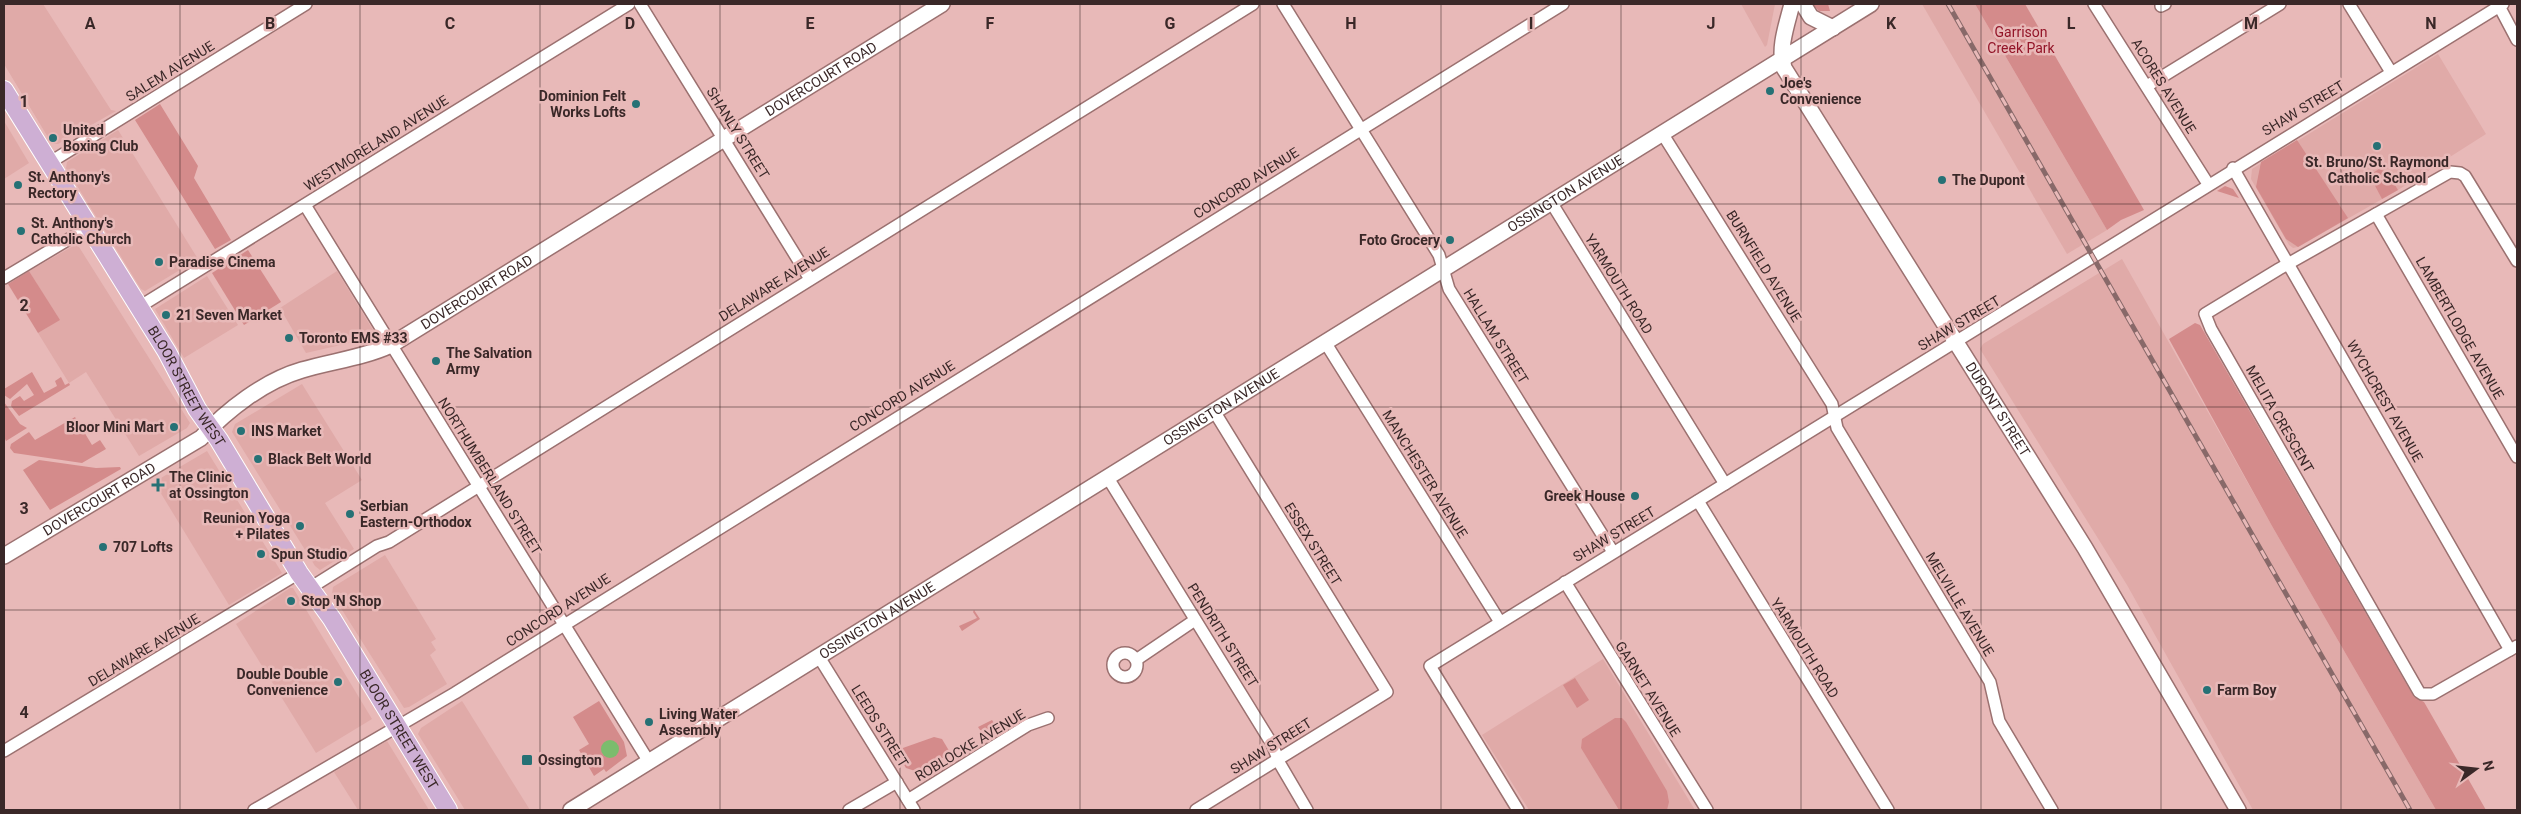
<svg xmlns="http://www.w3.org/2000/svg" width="2521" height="814" viewBox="0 0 2521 814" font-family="Roboto,sans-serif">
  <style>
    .built { fill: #e0aaa8 }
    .green { fill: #d48b8b }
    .water { fill: #7bbc6d }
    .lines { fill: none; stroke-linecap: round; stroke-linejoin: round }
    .street-casing { stroke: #9b7170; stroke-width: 14 }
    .secondary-casing { stroke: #9b7170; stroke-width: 18 }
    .primary-casing { stroke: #fff; stroke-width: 20 }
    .street { stroke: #fff; stroke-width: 11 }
    .secondary { stroke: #fff; stroke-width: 15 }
    .primary { stroke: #ceafd4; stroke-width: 18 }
    .rail-casing { stroke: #886969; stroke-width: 5 }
    .rail { stroke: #e8b9b8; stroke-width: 3; stroke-dasharray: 9; stroke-linecap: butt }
    .grid { fill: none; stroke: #3a2828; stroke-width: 1; stroke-opacity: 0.55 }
    .poi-dot { fill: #267175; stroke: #e8b9b8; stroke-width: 2 }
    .labels { text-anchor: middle; stroke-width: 5; stroke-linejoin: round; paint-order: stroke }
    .park-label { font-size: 14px; fill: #931528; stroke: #e8b9b8 }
    .street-label { font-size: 14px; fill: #3a2828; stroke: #e8b9b8 }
    .poi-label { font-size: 14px; font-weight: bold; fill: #3a2828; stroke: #e8b9b8; text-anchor: start }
    .grid-label { font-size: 16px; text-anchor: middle; font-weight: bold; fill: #3a2828; stroke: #e8b9b8; stroke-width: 5; stroke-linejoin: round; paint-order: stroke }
  </style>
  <rect width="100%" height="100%" fill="#e8b9b8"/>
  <g class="built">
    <path d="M4 4H43L111 110 116 111 58 144H52L4 64Z"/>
    <path d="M1741 4H1775L1767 45 1765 47Z"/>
    <path d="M1922 4H1975L2107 230 2067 254Z"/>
    <path d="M2438 54 2486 134 2398 190 2298 247 2293 248 2289 245 2251 179 2252 169Z"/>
    <path d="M4 121 29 163 4 179Z"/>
    <path d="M118 130 198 259 145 291 141 289 66 168 67 162Z"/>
    <path d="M75 245 79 247 190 423 187 428 139 456 86 372 69 383 38 333 59 320 29 271Z"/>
    <path d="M2122 259 2272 526 2436 810H2253L2127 585 1980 349 1983 344Z"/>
    <path d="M337 271 373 330V334L371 338 306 353 280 308Z"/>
    <path d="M207 276 238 325 184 358 155 309Z"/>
    <path d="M302 384 362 480 325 503 354 549 320 570 315 566 232 432 235 424Z"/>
    <path d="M207 451 282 573 229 605 154 482Z"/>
    <path d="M385 555 436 639 431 642 436 650 430 655 447 684 409 707 404 708 332 594 333 587Z"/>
    <path d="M290 588H293L372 719 316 753 236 624Z"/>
    <path d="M1603 659 1695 810H1529L1482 735Z"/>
    <path d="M462 701 464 704 530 810H465L418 734 421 728Z"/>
    <path d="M387 741 429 810H358L334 772Z"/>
  </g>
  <g class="green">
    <path d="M1812 4H1828L1830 11H1819Z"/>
    <path d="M1975 4H2025L2144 210 2121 220 2107 230Z"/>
    <path d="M160 104 198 166 194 178 231 240 215 249 135 120Z"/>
    <path d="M2297 140 2348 218 2298 247 2286 239 2256 187 2261 162Z"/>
    <path d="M2379 169 2387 172 2398 190 2382 199 2372 180 2373 173Z"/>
    <path d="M2225 186 2233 189 2239 198 2217 191Z"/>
    <path d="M248 250 281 302 244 325 212 273Z"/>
    <path d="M29 271 60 320 38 333 8 284Z"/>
    <path d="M2195 323 2200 325 2407 685 2414 697 2424 702 2486 810H2436L2272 526 2169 339Z"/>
    <path d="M32 372 44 393 57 386 55 381 61 377 65 385 69 383 70 385 19 416 11 406 12 401 20 396 24 401 34 395 27 384 10 399 4 395V389Z"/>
    <path d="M4 402 20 424 27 428 6 441 4 437Z"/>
    <path d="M75 417 92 445 100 440 106 449 82 463 14 453 10 448 11 444 29 432 35 440Z"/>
    <path d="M39 460 96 468 120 467 121 469 50 510 23 470Z"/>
    <path d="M974 610 980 619 962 631 959 626 977 618 973 612Z"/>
    <path d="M1575 678 1589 700 1577 708 1563 685Z"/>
    <path d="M599 701 624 742 627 756 606 772 604 769 594 776 579 750 589 744 573 717Z"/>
    <path d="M1615 718H1622L1626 722 1667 791 1669 802 1667 810H1619L1581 748 1582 739Z"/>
    <path d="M992 720 998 729 985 737 978 727Z"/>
    <path d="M934 737 942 739 951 754 915 771 906 768 897 753 900 749Z"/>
  </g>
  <circle class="water" cx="610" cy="749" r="9"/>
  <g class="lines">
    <g class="street-casing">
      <g id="street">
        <path d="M640 4 810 279"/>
        <path d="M1283 4 1439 255 1449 289 1613 552"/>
        <path d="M2094 4 2208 184"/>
        <path d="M2349 4 2391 72"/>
        <path d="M2161 6 2165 4"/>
        <path d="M2499 6 2517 40"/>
        <path d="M2147 86 2280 4"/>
        <path d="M1662 133 1832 404 1837 428 1990 682 1999 721 2052 810"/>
        <path d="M49 163 306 4"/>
        <path d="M2233 168 2510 650"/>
        <path d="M1551 202 1725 484"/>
        <path d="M305 205 649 762"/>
        <path d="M2376 214 2517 457"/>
        <path d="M2517 261 2465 176 2460 173 2450 172 2279 269 2205 314 2211 329 2419 692 2422 694H2433L2517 646"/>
        <path d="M4 278 89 227"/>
        <path d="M139 307 629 4"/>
        <path d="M1325 342 1500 622"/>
        <path d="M1108 478 1272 744 1280 764 1307 810"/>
        <path d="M1698 501 1888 810"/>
        <path d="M1565 582 1707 810"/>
        <path d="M310 588 377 546 389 542 1253 4"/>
        <circle cx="1125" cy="665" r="12"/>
        <path d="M819 657 914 810"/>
        <path d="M1136 660 1195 620"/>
        <path d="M4 751 299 573"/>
        <path d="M908 800 1028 725 1048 718"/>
        <path d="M254 810 455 693 1563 4"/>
        <path d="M849 810 897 782"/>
        <path d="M1196 810 1387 692 1214 411"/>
        <path d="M1518 810 1430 666 2503 4"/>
      </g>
    </g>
    <g class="secondary-casing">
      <g id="secondary">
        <path id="s1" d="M1792 4C1787 24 1778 48 1784 68L2085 548 2238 810"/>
        <path d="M1803 4 1811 17 1833 28"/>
        <path id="s2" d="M4 556 201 438C227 410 264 381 302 370 332 361 363 358 391 345L942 4"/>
        <path id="s3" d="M571 810 1871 4"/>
      </g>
    </g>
    <g class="primary-casing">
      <g id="primary">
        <path id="s4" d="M4 90 167 352 197 409 219 440 299 573 332 619 448 810"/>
      </g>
    </g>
    <use href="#street" class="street"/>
    <use href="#secondary" class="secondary"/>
    <use href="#primary" class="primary"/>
    <g class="rail-casing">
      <path id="rail" d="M1948 4 2410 810"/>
    </g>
    <use href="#rail" class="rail"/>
  </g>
  <path class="grid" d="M180 4V810M360 4V810M540 4V810M720 4V810M900 4V810M1080 4V810M1260 4V810M1441 4V810M1621 4V810M1801 4V810M1981 4V810M2161 4V810M2341 4V810M4 204H2517M4 407H2517M4 610H2517"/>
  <g class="poi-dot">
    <circle cx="1770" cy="91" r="5"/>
    <circle cx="636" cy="104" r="5"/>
    <circle cx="53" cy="138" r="5"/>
    <circle cx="2377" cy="146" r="5"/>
    <circle cx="1942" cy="180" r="5"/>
    <circle cx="18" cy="185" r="5"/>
    <circle cx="21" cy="231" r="5"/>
    <circle cx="1450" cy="240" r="5"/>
    <circle cx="159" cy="262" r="5"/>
    <circle cx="166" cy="315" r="5"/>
    <circle cx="289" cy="338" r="5"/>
    <circle cx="436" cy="361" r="5"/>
    <circle cx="174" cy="427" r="5"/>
    <circle cx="241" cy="431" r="5"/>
    <circle cx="258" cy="459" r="5"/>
    <path d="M155.5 477.5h5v5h5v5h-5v5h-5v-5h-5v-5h5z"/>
    <circle cx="1635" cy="496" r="5"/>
    <circle cx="350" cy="514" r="5"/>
    <circle cx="300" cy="526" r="5"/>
    <circle cx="103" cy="547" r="5"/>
    <circle cx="261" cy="554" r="5"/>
    <circle cx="291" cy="601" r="5"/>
    <circle cx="338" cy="682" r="5"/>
    <circle cx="2207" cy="690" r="5"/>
    <circle cx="649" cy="722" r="5"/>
    <rect x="521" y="754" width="12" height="12" rx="2.5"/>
  </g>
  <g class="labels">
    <g class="park-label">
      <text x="2021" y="37">Garrison<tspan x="2021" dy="16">Creek Park</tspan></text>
    </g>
    <g class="street-label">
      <text transform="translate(170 71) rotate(-32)" y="5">SALEM AVENUE</text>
      <text dy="5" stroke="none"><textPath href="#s2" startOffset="951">DOVERCOURT ROAD</textPath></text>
      <text transform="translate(2164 86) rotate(58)" y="5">ACORES AVENUE</text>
      <text transform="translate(2303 108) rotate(-31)" y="5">SHAW STREET</text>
      <text transform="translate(738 133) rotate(58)" y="5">SHANLY STREET</text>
      <text transform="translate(376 143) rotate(-32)" y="5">WESTMORELAND AVENUE</text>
      <text transform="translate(1246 183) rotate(-32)" y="5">CONCORD AVENUE</text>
      <text dy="5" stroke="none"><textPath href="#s3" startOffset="1170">OSSINGTON AVENUE</textPath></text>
      <text transform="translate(1764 266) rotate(58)" y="5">BURNFIELD AVENUE</text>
      <text transform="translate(774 284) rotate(-32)" y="5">DELAWARE AVENUE</text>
      <text transform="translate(1619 284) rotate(58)" y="5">YARMOUTH ROAD</text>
      <text dy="5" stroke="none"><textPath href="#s2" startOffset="546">DOVERCOURT ROAD</textPath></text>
      <text transform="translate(1959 323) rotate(-31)" y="5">SHAW STREET</text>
      <text transform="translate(2460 328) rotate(60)" y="5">LAMBERTLODGE AVENUE</text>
      <text transform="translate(1496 336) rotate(58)" y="5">HALLAM STREET</text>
      <text dy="5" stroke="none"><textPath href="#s4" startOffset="348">BLOOR STREET WEST</textPath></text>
      <text transform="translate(902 396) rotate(-32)" y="5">CONCORD AVENUE</text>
      <text transform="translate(2385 401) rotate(60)" y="5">WYCHCREST AVENUE</text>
      <text dy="5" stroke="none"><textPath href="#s3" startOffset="765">OSSINGTON AVENUE</textPath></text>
      <text dy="5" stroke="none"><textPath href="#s1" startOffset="468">DUPONT STREET</textPath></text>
      <text transform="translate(2280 419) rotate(60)" y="5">MELITA CRESCENT</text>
      <text transform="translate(1425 474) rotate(58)" y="5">MANCHESTER AVENUE</text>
      <text transform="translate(490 476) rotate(58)" y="5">NORTHUMBERLAND STREET</text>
      <text dy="5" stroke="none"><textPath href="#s2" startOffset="111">DOVERCOURT ROAD</textPath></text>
      <text transform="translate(1614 534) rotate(-31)" y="5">SHAW STREET</text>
      <text transform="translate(1313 544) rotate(58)" y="5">ESSEX STREET</text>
      <text transform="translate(1960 604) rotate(59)" y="5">MELVILLE AVENUE</text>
      <text transform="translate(558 610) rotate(-33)" y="5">CONCORD AVENUE</text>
      <text dy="5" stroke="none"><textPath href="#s3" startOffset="360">OSSINGTON AVENUE</textPath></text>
      <text transform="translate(1223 635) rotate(58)" y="5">PENDRITH STREET</text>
      <text transform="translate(1805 648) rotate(58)" y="5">YARMOUTH ROAD</text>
      <text transform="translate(144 650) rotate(-31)" y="5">DELAWARE AVENUE</text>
      <text transform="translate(1648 689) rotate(58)" y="5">GARNET AVENUE</text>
      <text transform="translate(880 726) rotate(58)" y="5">LEEDS STREET</text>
      <text dy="5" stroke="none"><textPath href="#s4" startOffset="752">BLOOR STREET WEST</textPath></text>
      <text transform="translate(970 745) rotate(-31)" y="5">ROBLOCKE AVENUE</text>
      <text transform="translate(1271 746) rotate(-32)" y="5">SHAW STREET</text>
    </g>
    <g class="poi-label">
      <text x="1780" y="88">Joe's<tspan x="1780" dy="16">Convenience</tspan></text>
      <text x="626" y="101" text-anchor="end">Dominion Felt<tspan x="626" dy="16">Works Lofts</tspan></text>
      <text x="63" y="135">United<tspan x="63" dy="16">Boxing Club</tspan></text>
      <text x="2377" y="167" text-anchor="middle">St. Bruno/St. Raymond<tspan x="2377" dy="16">Catholic School</tspan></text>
      <text x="28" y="182">St. Anthony's<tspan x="28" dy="16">Rectory</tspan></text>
      <text x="1952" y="185">The Dupont</text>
      <text x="31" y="228">St. Anthony's<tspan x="31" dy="16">Catholic Church</tspan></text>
      <text x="1440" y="245" text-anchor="end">Foto Grocery</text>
      <text x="169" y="267">Paradise Cinema</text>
      <text x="176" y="320">21 Seven Market</text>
      <text x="299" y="343">Toronto EMS #33</text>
      <text x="446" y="358">The Salvation<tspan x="446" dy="16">Army</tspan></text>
      <text x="164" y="432" text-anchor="end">Bloor Mini Mart</text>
      <text x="251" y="436">INS Market</text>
      <text x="268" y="464">Black Belt World</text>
      <text x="169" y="482">The Clinic<tspan x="169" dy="16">at Ossington</tspan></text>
      <text x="1625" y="501" text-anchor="end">Greek House</text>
      <text x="360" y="511">Serbian<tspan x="360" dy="16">Eastern-Orthodox</tspan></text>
      <text x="290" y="523" text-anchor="end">Reunion Yoga<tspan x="290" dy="16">+ Pilates</tspan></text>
      <text x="113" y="552">707 Lofts</text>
      <text x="271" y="559">Spun Studio</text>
      <text x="301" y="606">Stop 'N Shop</text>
      <text x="328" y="679" text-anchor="end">Double Double<tspan x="328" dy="16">Convenience</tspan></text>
      <text x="2217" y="695">Farm Boy</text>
      <text x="659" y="719">Living Water<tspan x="659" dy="16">Assembly</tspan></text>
      <text x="538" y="765">Ossington</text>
    </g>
  </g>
  <g class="grid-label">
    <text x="90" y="29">A</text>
    <text x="270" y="29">B</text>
    <text x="450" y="29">C</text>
    <text x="630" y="29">D</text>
    <text x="810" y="29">E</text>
    <text x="990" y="29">F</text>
    <text x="1170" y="29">G</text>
    <text x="1351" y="29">H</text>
    <text x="1531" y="29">I</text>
    <text x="1711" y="29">J</text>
    <text x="1891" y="29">K</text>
    <text x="2071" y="29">L</text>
    <text x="2251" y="29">M</text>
    <text x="2431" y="29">N</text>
    <text x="24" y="107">1</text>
    <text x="24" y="311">2</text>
    <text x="24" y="514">3</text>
    <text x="24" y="718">4</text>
  </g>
  <rect width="2521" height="814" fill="none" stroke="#3a2828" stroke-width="10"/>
  <g transform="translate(2476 769) rotate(75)" stroke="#e8b9b8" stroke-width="4" paint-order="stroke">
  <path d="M0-4L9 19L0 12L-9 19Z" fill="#3a2828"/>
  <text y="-8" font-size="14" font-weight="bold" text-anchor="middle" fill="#3a2828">N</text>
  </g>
</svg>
